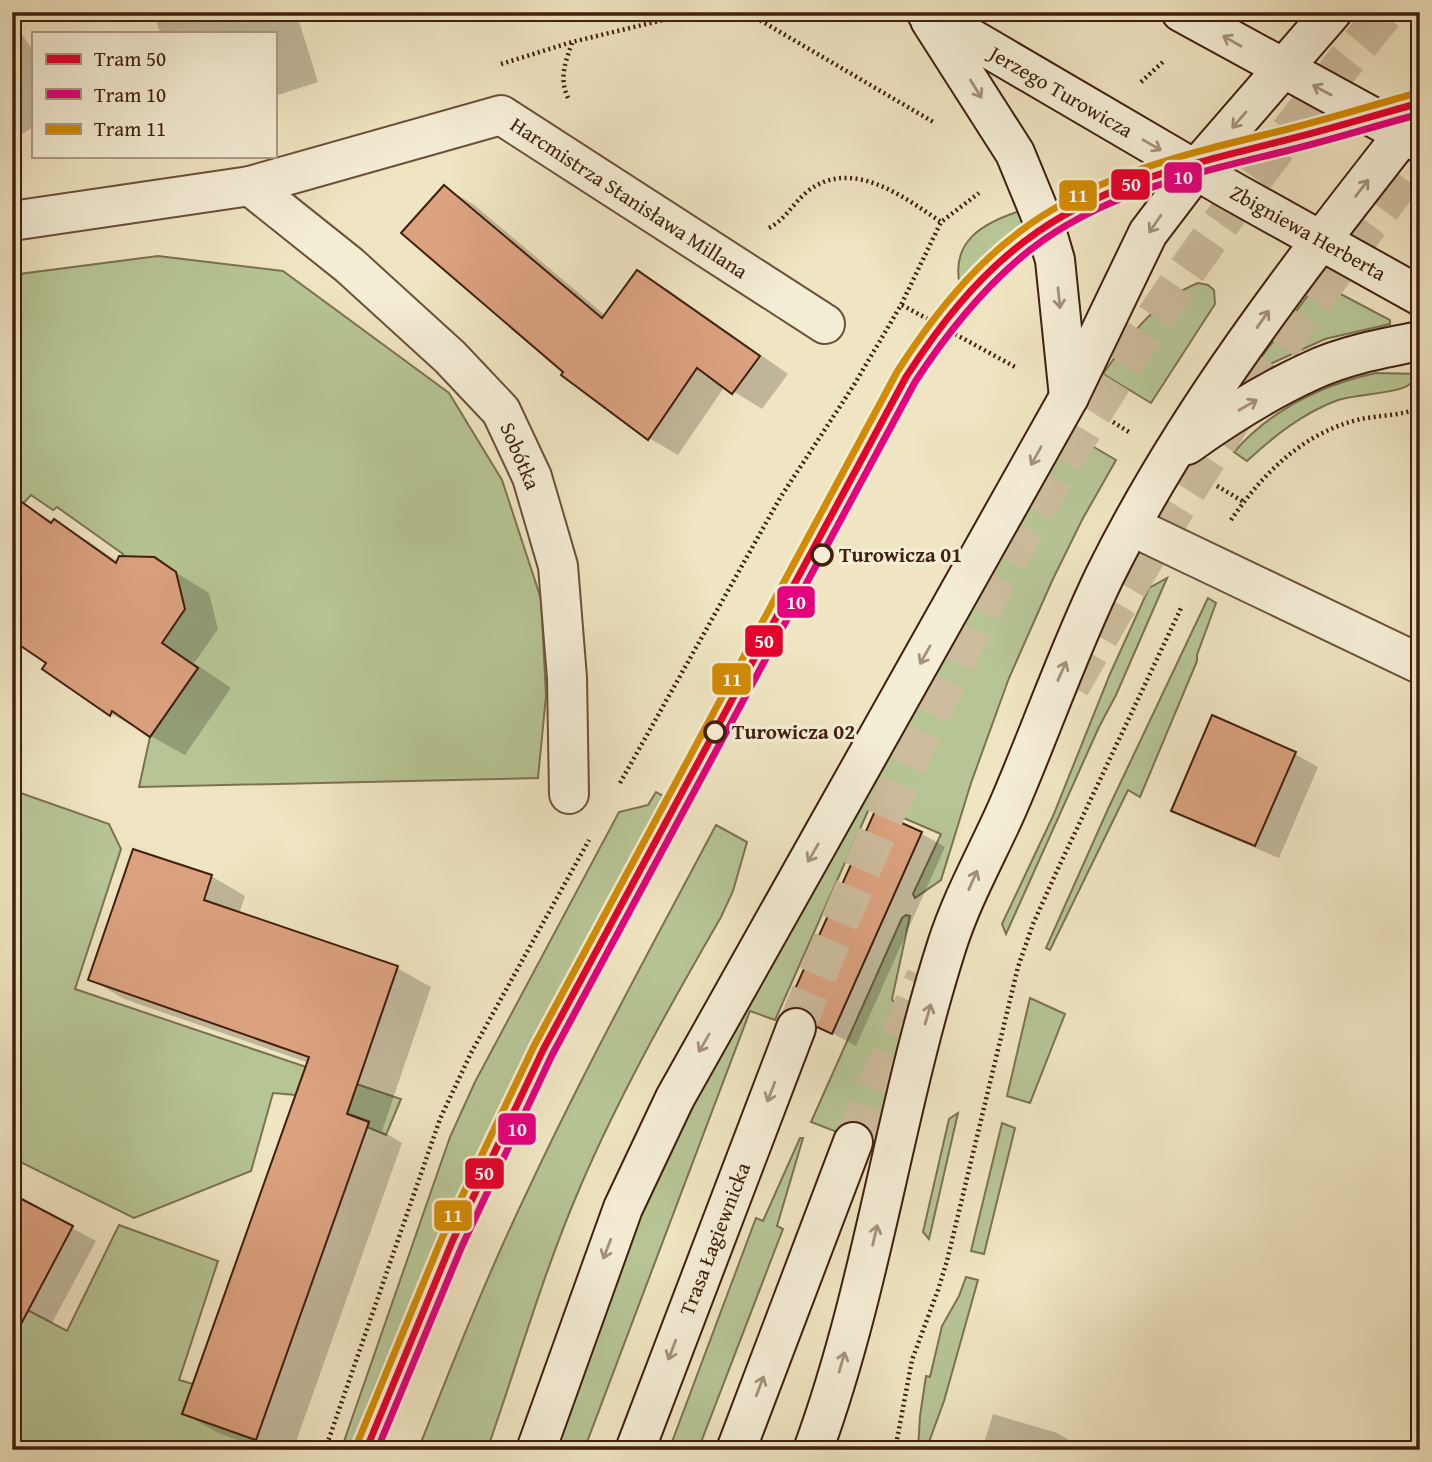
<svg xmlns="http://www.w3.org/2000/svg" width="1432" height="1462" viewBox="0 0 1432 1462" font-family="'Gentium Book Plus',serif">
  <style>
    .green { fill: #b7c595; stroke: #7c7251; stroke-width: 2 }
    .shadow { fill: #0003 }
    .building { fill: #dca280; stroke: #401f0d; stroke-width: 2 }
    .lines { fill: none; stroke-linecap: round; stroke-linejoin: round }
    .secondary-tunnel { stroke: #cdbd9e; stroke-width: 38; stroke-dasharray: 38 19; stroke-linecap: butt }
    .street-casing { stroke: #6c503a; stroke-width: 42 }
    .secondary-casing { stroke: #401f0d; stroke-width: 42 }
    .path { stroke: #401f0d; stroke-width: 4.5; stroke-dasharray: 2 3.5; stroke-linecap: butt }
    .street { stroke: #f5eed7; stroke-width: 38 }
    .secondary { stroke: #f5eed7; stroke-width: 38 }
    .tram-1-casing { stroke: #f5eed7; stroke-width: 12 }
    .tram-2-casing { stroke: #f5eed7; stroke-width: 12 }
    .tram-3-casing { stroke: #f5eed7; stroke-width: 12 }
    .tram-1 { stroke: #e4002b; stroke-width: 7 }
    .tram-2 { stroke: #e5007d; stroke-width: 7 }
    .tram-3 { stroke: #d28b03; stroke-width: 7 }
    .oneway { stroke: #a4917c }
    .stop-dot { fill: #f5eed7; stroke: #401f0d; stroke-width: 3.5 }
    .labels { text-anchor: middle; stroke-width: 6; stroke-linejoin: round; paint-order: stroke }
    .street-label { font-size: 21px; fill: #401f0d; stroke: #f5eed7 }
    .stop-label { font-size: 21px; font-weight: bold; fill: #401f0d; stroke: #f5eed7; text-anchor: start }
    .line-badge { stroke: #f5eed7; stroke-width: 2.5 }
    .badge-label { font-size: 19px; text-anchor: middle; font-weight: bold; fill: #fff }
  </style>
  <rect width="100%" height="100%" fill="#f0e5c2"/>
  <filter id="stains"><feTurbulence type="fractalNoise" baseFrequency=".00286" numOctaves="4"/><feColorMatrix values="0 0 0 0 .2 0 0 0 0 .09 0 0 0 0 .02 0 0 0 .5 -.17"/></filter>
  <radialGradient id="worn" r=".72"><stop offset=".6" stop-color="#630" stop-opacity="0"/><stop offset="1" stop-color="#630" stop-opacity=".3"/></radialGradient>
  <g class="green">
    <path d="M1020 211 1025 228 982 263 960 286C950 241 983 223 1020 211Z"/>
    <path d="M158 256 283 271 449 393 502 480 541 599 546 696 538 778 139 787 150 737 198 668 162 643 176 572 155 557 119 562 123 554 57 507 53 510 31 495 18 509 12 505V275Z"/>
    <path d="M1318 282 1390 320V324L1325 339 1253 372V368Z"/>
    <path d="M1198 283 1208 285 1214 290 1215 304 1151 403 1103 374C1128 338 1155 300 1198 283Z"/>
    <path d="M1376 373 1419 374C1416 378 1412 383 1407 386 1394 394 1356 394 1338 400 1303 413 1274 436 1247 461L1234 452C1272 409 1321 385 1376 373Z"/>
    <path d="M1070 433 1116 460 1082 520 1052 581 1009 678 971 783 941 880 915 898 913 894 941 834 871 804 775 1020 750 1011 584 1450H555L646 1196 698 1090Z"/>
    <path d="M1167 578 1116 695 1099 727 1006 934 1002 924 1053 816 1110 674 1149 588Z"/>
    <path d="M1208 598 1216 603 1197 655V661L1140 797 1128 790 1050 950 1046 948 1108 809Z"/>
    <path d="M12 790 109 824 121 849 75 989 401 1099 386 1135 367 1127 369 1121 296 1095 273 1093 251 1171 134 1218 12 1158Z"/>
    <path d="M656 792 663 796C576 960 489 1123 416 1293 393 1345 369 1396 351 1450H341L450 1137 475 1082 619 812 648 805Z"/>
    <path d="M716 825 747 842 733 891 721 917C671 1004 621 1092 581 1185 544 1270 518 1362 487 1450H418C453 1362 487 1275 528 1190 586 1066 652 946 716 825Z"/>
    <path d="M906 915 910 916 892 999 907 1024 881 1149 811 1122 902 918Z"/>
    <path d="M1030 998 1065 1014 1030 1103 1007 1096Z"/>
    <path d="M958 1113 929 1239 923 1232 949 1119Z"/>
    <path d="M1002 1123 1015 1128 984 1254 971 1251Z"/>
    <path d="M800 1138H803L777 1226 783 1229 698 1450H669L756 1218 763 1221Z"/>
    <path d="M119 1225 218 1261 179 1380 193 1384 182 1414 256 1440 252 1450H12V1302L67 1331Z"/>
    <path d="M966 1277 978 1280 944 1401 926 1450H918L920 1416 926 1376 930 1377 942 1326 959 1296Z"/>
  </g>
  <g class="shadow">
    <path d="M160 12H296L318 82 275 96V33H160L154 14Z"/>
    <path d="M12 21 33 50V127L15 139 12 137Z"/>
    <path d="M444 187 473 204 606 316 638 273 667 289 788 374 762 409 725 386 678 455 649 438 566 372Z"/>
    <path d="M28 508 88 541 118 562 154 559 209 593 218 629 194 663 231 688 185 755 111 714 44 669 49 663Z"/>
    <path d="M1295 754 1318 767 1279 858 1196 823 1173 810Z"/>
    <path d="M875 813 922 834 945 847 856 1046 819 1026 817 1019 811 1022 788 1008Z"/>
    <path d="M211 876 245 896 239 914 397 968 431 987 382 1131 402 1143 293 1450H266L218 1433 184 1413 309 1063 124 999 90 979Z"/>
    <path d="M12 1196 96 1241 52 1323 12 1302Z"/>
    <path d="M993 1414 1057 1433 1081 1447 1080 1450H982Z"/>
  </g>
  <g class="building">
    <path d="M444 185 602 318 637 270 760 356 732 394 697 368 648 440 561 375 563 372 401 233Z"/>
    <path d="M12 495 51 523 54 519 116 563 119 556 154 557 176 572 185 609 162 643 198 668 150 737 112 711 110 716 42 669 46 663 12 640Z"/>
    <path d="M1212 715 1296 752 1255 846 1171 811Z"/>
    <path d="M875 811 922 832 832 1034 817 1027 813 1015 804 1008 793 1006 786 1009Z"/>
    <path d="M133 849 212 875 204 900 398 966 347 1114 369 1122 256 1440 182 1414 309 1057 88 980Z"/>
    <path d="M12 1194 73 1226 12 1341Z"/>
  </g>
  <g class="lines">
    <g class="secondary-tunnel">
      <path d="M1071 686C1140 563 1214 444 1293 329 1334 270 1377 214 1420 157"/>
      <path d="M796 1028C863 864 932 699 1017 543 1121 353 1247 178 1386 12"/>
      <path d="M853 1142 925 977"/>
    </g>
    <g class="street-casing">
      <g id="street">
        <path d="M250 186 349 265 450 357 501 411 532 477 558 566 567 678 569 794"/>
        <path d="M12 221 250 186 501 115 825 324"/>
        <path d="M1131 526 1420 664"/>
      </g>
    </g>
    <g class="secondary-casing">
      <g id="secondary">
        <path d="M926 12 1230 190 1420 296"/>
        <path d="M1181 12 1420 143"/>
        <path d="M930 20 1015 153 1045 226 1055 260 1069 397"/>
        <path d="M1187 445C1226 417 1267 391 1311 371 1345 355 1384 348 1420 341"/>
        <path d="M536 1450 623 1208 675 1098 1069 397 1148 233 1202 162 1332 12"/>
        <path d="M635 1450 796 1028"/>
        <path d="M736 1450 853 1142"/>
        <path d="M813 1450C873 1286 894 1111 947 945 962 898 987 854 1007 809 1041 731 1068 651 1105 575 1188 407 1305 260 1420 113"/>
      </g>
    </g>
    <g class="path">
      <path d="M746 12 935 123"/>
      <path d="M501 64 572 42 696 12"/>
      <path d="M1141 82 1165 60"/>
      <path d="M568 98C559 78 565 63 572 43"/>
      <path d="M769 228C786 219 793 203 808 191 852 157 904 197 941 222"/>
      <path d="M902 305 1017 368"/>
      <path d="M1113 422 1129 432"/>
      <path d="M1217 486 1244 502"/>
      <path d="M1231 520C1263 473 1304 432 1361 419 1380 415 1403 416 1420 407"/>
      <path d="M620 783 780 498 854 385 901 305 941 222 979 193"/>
      <path d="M325 1450 440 1119 471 1053 589 840"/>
      <path d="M895 1450 912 1360 938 1290 947 1261 1018 967 1033 924 1055 875 1182 606"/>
    </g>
    <use href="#street" class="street"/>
    <use href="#secondary" class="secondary"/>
    <g class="tram-1-casing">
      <path id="tram-1" d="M366 1450 452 1242 543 1050 906 377C939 326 976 278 1025 241 1101 183 1195 163 1286 140 1331 129 1375 115 1420 103"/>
    </g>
    <g class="tram-2-casing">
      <path id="tram-2" d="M377 1450 462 1246 552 1055 915 382C947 333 983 287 1030 250 1104 192 1197 173 1286 151 1331 140 1375 126 1420 114"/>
    </g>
    <g class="tram-3-casing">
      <path id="tram-3" d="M356 1446 442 1238 534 1046 897 372C930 320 968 271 1018 233 1096 173 1191 153 1284 130 1329 119 1373 105 1417 93"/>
    </g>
    <use href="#tram-1" class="tram-1"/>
    <use href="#tram-2" class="tram-2"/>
    <use href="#tram-3" class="tram-3"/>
  </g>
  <defs><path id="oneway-shaft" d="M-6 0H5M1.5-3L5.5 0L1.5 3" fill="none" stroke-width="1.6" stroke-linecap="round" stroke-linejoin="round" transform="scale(1.75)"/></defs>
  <g class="oneway">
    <use href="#oneway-shaft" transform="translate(1232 41) rotate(-150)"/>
    <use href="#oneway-shaft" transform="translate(976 89) rotate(58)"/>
    <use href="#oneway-shaft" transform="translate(1322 90) rotate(-152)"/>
    <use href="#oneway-shaft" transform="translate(1239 120) rotate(131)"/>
    <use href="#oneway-shaft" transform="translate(1152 145) rotate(30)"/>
    <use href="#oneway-shaft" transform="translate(1362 188) rotate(-52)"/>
    <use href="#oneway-shaft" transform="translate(1155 224) rotate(124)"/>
    <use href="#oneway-shaft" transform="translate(1059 298) rotate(84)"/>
    <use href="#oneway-shaft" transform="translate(1263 319) rotate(-55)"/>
    <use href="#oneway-shaft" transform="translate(1248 405) rotate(-30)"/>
    <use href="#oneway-shaft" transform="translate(1036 456) rotate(119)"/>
    <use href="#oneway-shaft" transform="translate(925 655) rotate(119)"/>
    <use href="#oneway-shaft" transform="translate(1062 671) rotate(-66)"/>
    <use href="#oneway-shaft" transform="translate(813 853) rotate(120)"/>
    <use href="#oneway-shaft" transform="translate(973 880) rotate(-66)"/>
    <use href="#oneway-shaft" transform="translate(928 1014) rotate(-74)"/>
    <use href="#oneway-shaft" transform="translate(704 1043) rotate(120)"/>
    <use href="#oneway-shaft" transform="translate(771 1092) rotate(111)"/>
    <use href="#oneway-shaft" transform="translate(875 1235) rotate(-77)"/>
    <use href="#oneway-shaft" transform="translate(607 1249) rotate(111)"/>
    <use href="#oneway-shaft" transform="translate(672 1350) rotate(111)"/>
    <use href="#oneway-shaft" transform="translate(842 1362) rotate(-74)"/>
    <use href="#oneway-shaft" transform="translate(760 1386) rotate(-69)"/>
  </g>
  <g class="stop-dot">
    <circle cx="822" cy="555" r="10"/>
    <circle cx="715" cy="732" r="10"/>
  </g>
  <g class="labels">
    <g class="street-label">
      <text transform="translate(1061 92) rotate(30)" y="7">Jerzego Turowicza</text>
      <text transform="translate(629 198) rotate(33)" y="7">Harcmistrza Stanisława Millana</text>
      <text transform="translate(1308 233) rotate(29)" y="7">Zbigniewa Herberta</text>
      <text transform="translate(520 456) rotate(67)" y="7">Sobótka</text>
      <text transform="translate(715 1239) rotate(-69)" y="7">Trasa Łagiewnicka</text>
    </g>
    <g class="stop-label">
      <text x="839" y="562">Turowicza 01</text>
      <text x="732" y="739">Turowicza 02</text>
    </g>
  </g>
  <g class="line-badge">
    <rect x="1163" y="161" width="40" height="33" rx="7" fill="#e5007d"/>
    <rect x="1110" y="168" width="41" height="33" rx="7" fill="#e4002b"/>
    <rect x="1058" y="179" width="40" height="33" rx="7" fill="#d28b03"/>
    <rect x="776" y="585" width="40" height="34" rx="7" fill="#e5007d"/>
    <rect x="744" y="624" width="40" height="34" rx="7" fill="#e4002b"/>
    <rect x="711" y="662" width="41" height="34" rx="7" fill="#d28b03"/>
    <rect x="497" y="1112" width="40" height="34" rx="7" fill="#e5007d"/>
    <rect x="464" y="1157" width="41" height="33" rx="7" fill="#e4002b"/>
    <rect x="433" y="1199" width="40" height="33" rx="7" fill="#d28b03"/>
  </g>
  <g class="badge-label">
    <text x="1183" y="184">10</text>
    <text x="1131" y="191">50</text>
    <text x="1078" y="202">11</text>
    <text x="796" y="609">10</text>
    <text x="764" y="648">50</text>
    <text x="732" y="686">11</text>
    <text x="517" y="1136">10</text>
    <text x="484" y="1180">50</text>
    <text x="453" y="1222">11</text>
  </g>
  <rect width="1432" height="1462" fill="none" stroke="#f0e5c2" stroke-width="42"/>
  <rect x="14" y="14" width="1404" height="1434" fill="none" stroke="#401f0d" stroke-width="3.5"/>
  <rect x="21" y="21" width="1390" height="1420" fill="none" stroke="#401f0d" stroke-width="2"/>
  <rect x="32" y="32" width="245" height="126" fill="#f5eed7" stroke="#ad9b86" stroke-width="2"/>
  <rect x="46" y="54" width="35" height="10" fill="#e4002b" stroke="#ad9b86" stroke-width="2"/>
  <text x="94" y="66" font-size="21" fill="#401f0d">Tram 50</text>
  <rect x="46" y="89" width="35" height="10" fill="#e5007d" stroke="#ad9b86" stroke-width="2"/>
  <text x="94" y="102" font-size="21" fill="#401f0d">Tram 10</text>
  <rect x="46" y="124" width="35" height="10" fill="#d28b03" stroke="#ad9b86" stroke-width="2"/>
  <text x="94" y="136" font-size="21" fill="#401f0d">Tram 11</text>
  <rect width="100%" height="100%" filter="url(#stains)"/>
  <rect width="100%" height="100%" fill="url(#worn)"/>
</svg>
